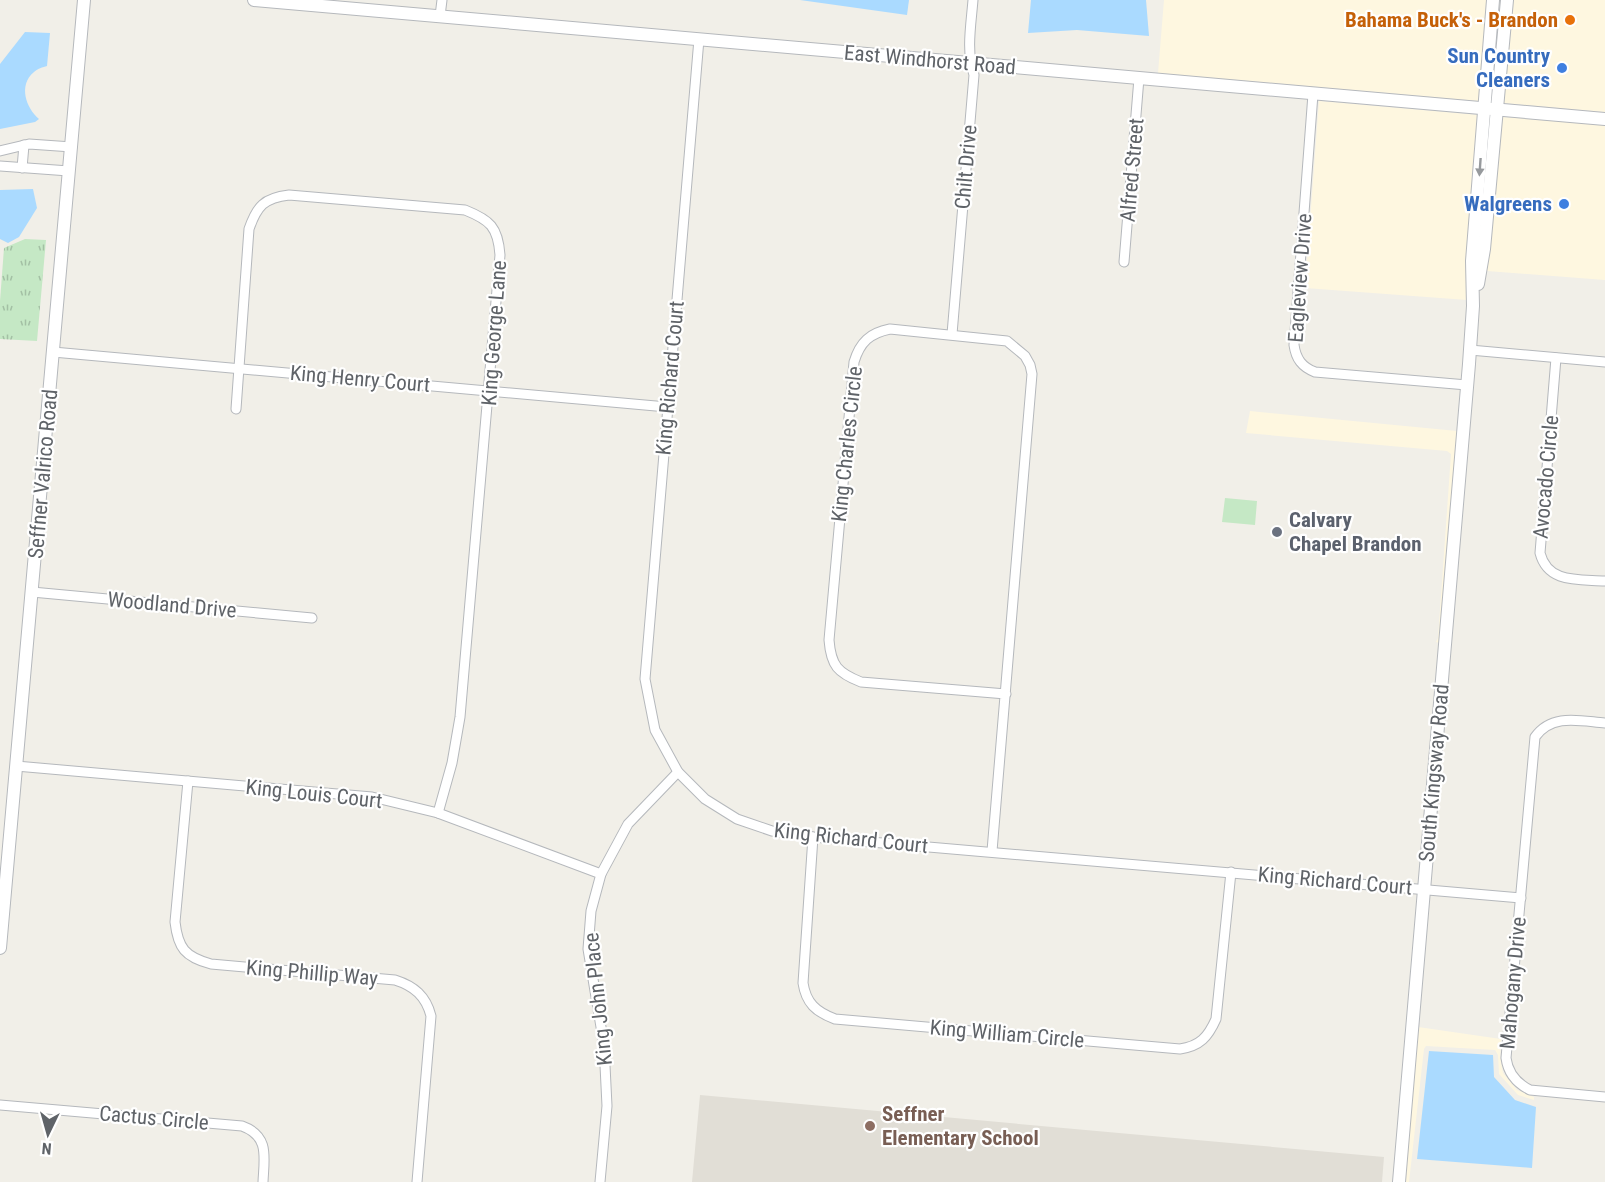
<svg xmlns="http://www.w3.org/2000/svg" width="1605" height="1182" viewBox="0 0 1605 1182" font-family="'Roboto Condensed',sans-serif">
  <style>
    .commercial { fill: #fef7e0 }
    .education { fill: #e1ded6 }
    .grass { fill: url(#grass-tufts) }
    .garden { fill: #c5e8c5 }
    .water { fill: #aadaff }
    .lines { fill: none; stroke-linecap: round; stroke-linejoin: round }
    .minor-casing { stroke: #b5b8bc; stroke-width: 11 }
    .tertiary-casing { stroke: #b5b8bc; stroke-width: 14 }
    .minor { stroke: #fff; stroke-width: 9 }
    .tertiary { stroke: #fff; stroke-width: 12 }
    .oneway { fill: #979a9d }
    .food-dot { fill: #e8710a; stroke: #fff; stroke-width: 2 }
    .shop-dot { fill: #3f7fe0; stroke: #fff; stroke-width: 2 }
    .worship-dot { fill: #6b7280; stroke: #fff; stroke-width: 2 }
    .education-dot { fill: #8d6e63; stroke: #fff; stroke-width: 2 }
    .labels { text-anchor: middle; stroke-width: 4.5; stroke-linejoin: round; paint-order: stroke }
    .food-label { font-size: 21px; font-weight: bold; fill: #c56008; stroke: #fff; text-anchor: end }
    .shop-label { font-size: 21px; font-weight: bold; fill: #366cbe; stroke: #fff; text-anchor: end }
    .street-label { font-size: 21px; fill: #5f6368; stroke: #fff }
    .worship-label { font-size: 21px; font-weight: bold; fill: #5b616d; stroke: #fff; text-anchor: start }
    .education-label { font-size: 21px; font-weight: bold; fill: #785e54; stroke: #fff; text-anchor: start }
  </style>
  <defs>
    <pattern id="grass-tufts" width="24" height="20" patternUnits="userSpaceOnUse" patternTransform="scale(1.5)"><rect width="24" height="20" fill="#c5e8c5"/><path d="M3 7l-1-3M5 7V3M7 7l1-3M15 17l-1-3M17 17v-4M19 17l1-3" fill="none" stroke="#a3c0a4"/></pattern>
  </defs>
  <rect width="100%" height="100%" fill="#f1efe8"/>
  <g class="commercial">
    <path d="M1164 0H1487L1479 101 1158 73Z"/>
    <path d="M1513 0H1605V112L1504 103Z"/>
    <path d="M1319 101 1478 115 1467 300 1305 288Z"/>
    <path d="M1502 117 1605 125V280L1487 271Z"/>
    <path d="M1250 411 1457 431 1439 643 1436 642 1438 638 1451 454 1447 451 1246 433Z"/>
    <path d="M1418 1027 1501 1039 1500 1057 1503 1073 1517 1090 1534 1097V1100L1518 1095 1499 1074 1498 1055 1495 1050 1426 1046 1424 1049 1409 1182H1405Z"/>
  </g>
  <path class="education" d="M700 1095 1384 1157 1382 1182H692Z"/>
  <path class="grass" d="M25 239 46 240 37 341 0 339V301L4 248Z"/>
  <path class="garden" d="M1225 498 1257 501 1255 525 1222 522Z"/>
  <g class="water">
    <path d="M800 0H909L907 15Z"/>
    <path d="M1031 0H1146L1149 36 1077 30 1028 33Z"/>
    <path d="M25 32 50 33 47 66C43 67 37 69 34 72 18 85 26 108 39 119L35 122 0 129V64Z"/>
    <path d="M33 189 37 208 19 237 8 243 0 239V190Z"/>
    <path d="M1429 1051 1493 1055 1494 1077 1515 1100 1536 1107 1532 1168 1417 1159Z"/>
  </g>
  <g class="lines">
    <g class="minor-casing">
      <g id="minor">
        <path d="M440 16 442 0"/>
        <path d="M699 39 645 679 655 730 678 772 705 799 737 819 772 831 813 837 1521 898"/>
        <path d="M1313 94 1294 345C1296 359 1302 367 1315 372L1467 385"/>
        <path d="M0 151 29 144 72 147"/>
        <path d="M0 166 69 171"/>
        <path d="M22 168 24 145"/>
        <path d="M1124 262 1139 78"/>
        <path d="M952 334 974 75C966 51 971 25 973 0"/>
        <path d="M1470 350 1605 362"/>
        <path d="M53 352 667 407"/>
        <path d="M1556 358 1540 553C1548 584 1579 579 1605 581"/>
        <path d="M236 409 249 229C257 206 264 198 289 195L465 210C490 220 498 227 500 255L460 717 452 763 438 813"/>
        <path d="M32 592 312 618"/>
        <path d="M1605 723C1580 721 1552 713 1535 737L1506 1058C1508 1073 1516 1083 1530 1090L1605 1097"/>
        <path d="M16 766 372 797 438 813 601 874"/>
        <path d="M188 781 175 922C178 948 185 957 211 964L395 980C414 986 426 996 431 1016L417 1182"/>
        <path d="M813 837 803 983C806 1003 816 1012 835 1019L1180 1049C1200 1046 1208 1037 1216 1019L1231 872"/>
        <path d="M992 851 1032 374 1030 365 1025 356 1007 341 890 329C870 333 860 342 854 362L829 640C831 666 838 673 861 682L1006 694"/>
        <path d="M0 1105 242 1126C270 1136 264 1158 263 1182"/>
        <path d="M600 1182 607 1106 604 1045 588 949 591 911 601 874 628 824 678 772"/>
      </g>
    </g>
    <g class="tertiary-casing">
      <g id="tertiary">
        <path d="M254 0 1605 119"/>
        <path d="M1478 284 1484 249 1507 0"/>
        <path d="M0 948 84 0"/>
        <path d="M1399 1182 1469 364 1473 306 1472 261 1493 0"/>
      </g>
    </g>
    <use href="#minor" class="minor"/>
    <use href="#tertiary" class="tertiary"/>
  </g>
  <defs><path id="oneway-solid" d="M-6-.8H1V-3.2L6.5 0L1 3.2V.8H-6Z" transform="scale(1.5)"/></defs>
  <use class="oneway" href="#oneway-solid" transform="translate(1480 167) rotate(94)"/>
  <circle class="food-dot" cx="1570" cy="20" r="6"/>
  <g class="shop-dot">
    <circle cx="1562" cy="68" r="6"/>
    <circle cx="1564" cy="204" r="6"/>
  </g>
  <circle class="worship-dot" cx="1277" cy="532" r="6"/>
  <circle class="education-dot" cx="870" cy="1126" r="6"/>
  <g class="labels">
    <g class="food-label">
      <text x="1558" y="27">Bahama Buck's - Brandon</text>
    </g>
    <g class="shop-label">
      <text x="1550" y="63">Sun Country<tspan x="1550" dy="24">Cleaners</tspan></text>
      <text x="1552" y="211">Walgreens</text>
    </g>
    <g class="street-label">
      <text transform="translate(930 60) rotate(5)" y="7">East Windhorst Road</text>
      <text transform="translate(966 167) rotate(-85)" y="7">Chilt Drive</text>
      <text transform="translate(1132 170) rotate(-85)" y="7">Alfred Street</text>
      <text transform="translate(1300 278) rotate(-86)" y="7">Eagleview Drive</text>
      <text transform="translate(494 333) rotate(-86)" y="7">King George Lane</text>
      <text transform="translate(670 378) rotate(-85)" y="7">King Richard Court</text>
      <text transform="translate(360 379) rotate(5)" y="7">King Henry Court</text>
      <text transform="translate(847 444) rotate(-84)" y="7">King Charles Circle</text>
      <text transform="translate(43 474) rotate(-85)" y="7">Seffner Valrico Road</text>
      <text transform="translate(1546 477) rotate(-85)" y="7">Avocado Circle</text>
      <text transform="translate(172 605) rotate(5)" y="7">Woodland Drive</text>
      <text transform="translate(1434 773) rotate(-85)" y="7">South Kingsway Road</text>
      <text transform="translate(314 794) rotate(6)" y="7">King Louis Court</text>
      <text transform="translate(851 838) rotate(6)" y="7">King Richard Court</text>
      <text transform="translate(1335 881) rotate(5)" y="7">King Richard Court</text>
      <text transform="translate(312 973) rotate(5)" y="7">King Phillip Way</text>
      <text transform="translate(1513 983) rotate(-85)" y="7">Mahogany Drive</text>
      <text transform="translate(598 999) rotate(-96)" y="7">King John Place</text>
      <text transform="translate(1007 1034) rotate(5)" y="7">King William Circle</text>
      <text transform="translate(154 1118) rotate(5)" y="7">Cactus Circle</text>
    </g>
    <g class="worship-label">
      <text x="1289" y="527">Calvary<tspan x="1289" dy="24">Chapel Brandon</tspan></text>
    </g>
    <g class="education-label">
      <text x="882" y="1121">Seffner<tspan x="882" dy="24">Elementary School</tspan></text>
    </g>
  </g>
  <g transform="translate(48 1134) rotate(185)" stroke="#ffffff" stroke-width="4.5" paint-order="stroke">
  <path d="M0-4.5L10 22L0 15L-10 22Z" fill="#5f6368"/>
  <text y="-9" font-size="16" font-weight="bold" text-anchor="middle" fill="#5f6368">N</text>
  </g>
</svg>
